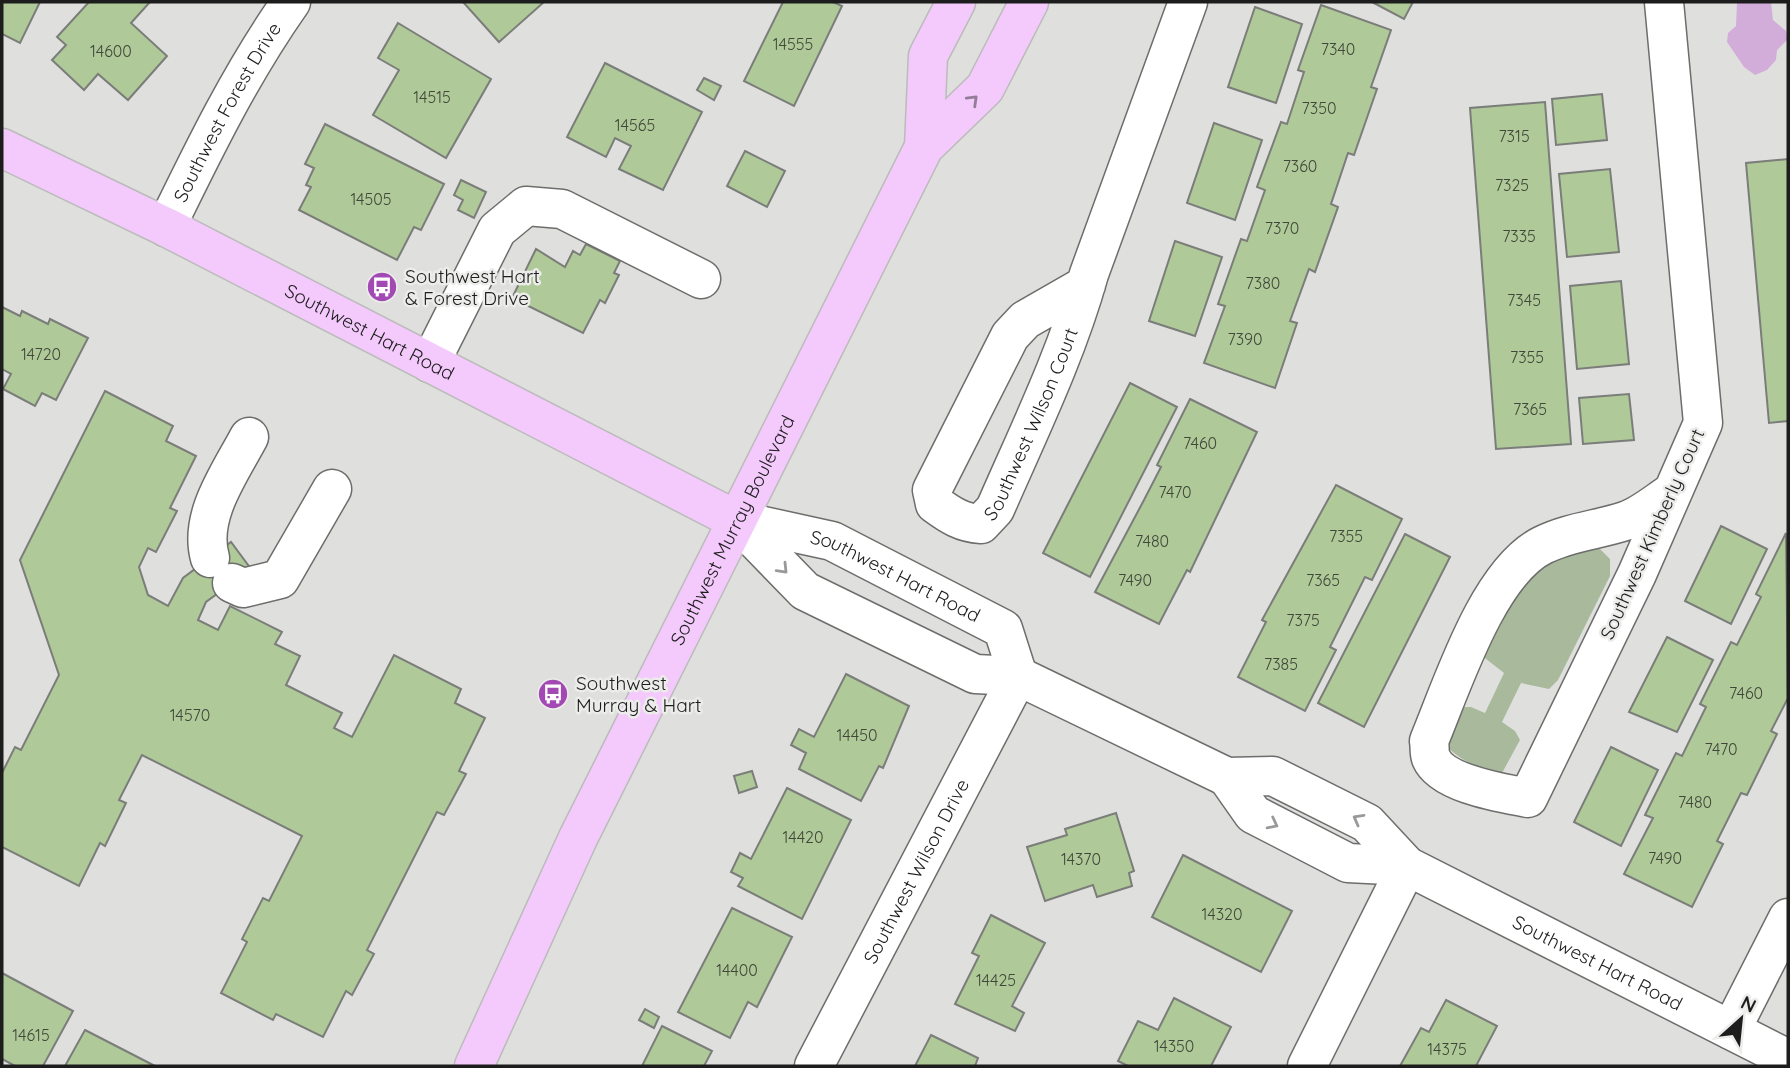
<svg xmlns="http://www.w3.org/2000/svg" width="1790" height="1068" viewBox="0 0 1790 1068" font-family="Quicksand,sans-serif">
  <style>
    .green { fill: #a9b99c }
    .water { fill: #d2add9 }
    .building { fill: #afca98; stroke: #7b7d7a; stroke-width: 2 }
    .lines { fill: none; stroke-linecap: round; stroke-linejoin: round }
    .minor-casing { stroke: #6d6e6c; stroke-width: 41 }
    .major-casing { stroke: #bbb; stroke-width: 41 }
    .minor { stroke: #fff; stroke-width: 38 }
    .major { stroke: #f4cafc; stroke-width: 38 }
    .oneway { stroke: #937c97 }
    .oneway2 { stroke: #999 }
    .labels { text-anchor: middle; stroke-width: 5; stroke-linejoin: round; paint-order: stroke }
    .number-label { font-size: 16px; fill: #41483b }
    .street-label { font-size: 19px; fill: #1c1d1c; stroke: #ecedeb }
    .poi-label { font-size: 19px; fill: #1c1d1c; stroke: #ecedeb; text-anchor: start }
  </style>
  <rect width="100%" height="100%" fill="#dfe0dd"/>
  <path class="green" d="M1598 547 1610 559V576L1558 680 1549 689 1521 683 1502 722 1515 731 1520 740 1502 773C1479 770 1455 758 1441 740L1457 707H1471L1485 713 1504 673 1481 655 1524 571 1560 550Z"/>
  <path class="water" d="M1737 2H1771L1773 20 1786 31 1788 39 1777 50 1776 60 1767 70 1755 75 1744 67 1727 42 1728 33 1736 26Z"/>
  <g class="building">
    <path d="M2 2H40L20 43 2 34Z"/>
    <path d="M89 2H150L131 23 167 56 128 100 98 74 84 90 52 60 66 45 57 37Z"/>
    <path d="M463 2H544L499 42Z"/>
    <path d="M783 2H833L842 6 794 106 744 81Z"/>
    <path d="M1372 2H1413L1404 19Z"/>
    <path d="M1321 5 1391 30 1371 87 1377 89 1354 155 1348 153 1331 204 1338 207 1315 272 1309 269 1290 321 1297 323 1275 388 1204 363 1225 306 1218 304 1241 239 1247 241 1265 190 1257 187 1281 122 1287 124 1304 72 1298 70Z"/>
    <path d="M1255 7 1302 24 1276 103 1228 87Z"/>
    <path d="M398 23 491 79 446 158 373 115 399 70 378 58Z"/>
    <path d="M605 63 702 112 663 190 619 169 631 146 615 138 606 157 567 137Z"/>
    <path d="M704 78 721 86 714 100 697 90Z"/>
    <path d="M1602 94 1607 140 1556 145 1552 99Z"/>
    <path d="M1545 102 1571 444 1496 449 1470 108Z"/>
    <path d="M1214 123 1262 140 1235 220 1187 203Z"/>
    <path d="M325 124 444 184 421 230 414 227 397 260 299 210 311 187 306 185 314 168 305 164Z"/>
    <path d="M745 151 785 171 767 207 727 186Z"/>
    <path d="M1788 159V421L1769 423 1746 163Z"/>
    <path d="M1610 169 1619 252 1567 257 1559 174Z"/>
    <path d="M461 180 486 192 474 218 458 210 463 200 454 195Z"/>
    <path d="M1175 241 1222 257 1195 336 1149 321Z"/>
    <path d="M586 244 620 261 614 273 619 275 605 303 600 300 583 333 512 298 536 249 565 267 573 251 580 255Z"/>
    <path d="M1621 281 1629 364 1577 369 1570 286Z"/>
    <path d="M2 307 20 316 22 311 48 324 50 319 88 338 56 400 42 393 35 406 3 389 11 374 2 369Z"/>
    <path d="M1130 383 1177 407 1090 577 1043 553Z"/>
    <path d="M105 391 173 426 166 441 196 456 170 508 177 511 156 552 148 548 139 567 148 595 168 606 183 578 231 542 251 569 206 602 198 620 218 630 230 606 282 632 275 644 300 656 286 685 342 713 334 728 352 737 394 655 461 689 455 703 485 718 459 771 466 774 444 815 437 812 367 950 374 954 352 995 346 991 323 1037 276 1014 273 1020 221 993 247 942 242 939 263 898 269 901 302 836 142 755 119 800 126 803 105 846 100 843 79 886 2 847V773L15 747 21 750 59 675 20 560Z"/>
    <path d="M1629 394 1634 440 1583 444 1579 398Z"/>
    <path d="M1190 399 1257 432 1190 572 1187 570 1159 624 1095 592 1144 500 1161 467 1157 465Z"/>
    <path d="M1336 485 1402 519 1372 580 1365 577 1330 647 1336 650 1305 711 1238 677 1266 622 1262 620Z"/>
    <path d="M1721 526 1767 549 1731 624 1685 601Z"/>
    <path d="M1786 533 1788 698 1771 731 1777 734 1747 795 1741 793 1717 841 1723 844 1692 907 1624 874 1653 818 1645 815 1676 753 1682 756 1706 707 1700 704 1731 642 1737 645 1761 597 1756 594Z"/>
    <path d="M1405 534 1450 557 1364 727 1318 703Z"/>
    <path d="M1667 637 1713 660 1677 732 1629 712Z"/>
    <path d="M846 674 909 706 883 768 879 766 861 801 799 769 806 753 791 745 799 729 814 737Z"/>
    <path d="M1611 747 1658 770 1621 846 1574 822Z"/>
    <path d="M752 771 757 787 739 793 734 776Z"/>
    <path d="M787 788 851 820 802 919 738 886 743 878 731 872 740 853 751 859Z"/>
    <path d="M1116 813 1134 871 1129 873 1132 886 1097 897 1093 885 1045 901 1027 847 1067 835 1065 829Z"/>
    <path d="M1183 855 1292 911 1261 972 1152 917Z"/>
    <path d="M732 908 792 937 757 1007 748 1002 730 1038 678 1012Z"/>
    <path d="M991 915 1045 943 1012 1006 1024 1013 1015 1031 955 1004 979 956 972 953Z"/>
    <path d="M2 973 73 1011 43 1066H15L2 1059Z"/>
    <path d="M1174 998 1231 1027 1211 1066H1128L1118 1061 1138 1021 1158 1030Z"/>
    <path d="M1446 1000 1497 1026 1476 1066H1400L1421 1028 1429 1032Z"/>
    <path d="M645 1009 659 1017 654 1028 639 1020Z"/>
    <path d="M662 1026 712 1051 704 1066H642Z"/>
    <path d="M85 1030 155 1066H65Z"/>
    <path d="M931 1035 978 1058 975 1066H915Z"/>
  </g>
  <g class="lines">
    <g class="minor-casing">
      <g id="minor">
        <path d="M1664 2 1703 423 1637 574 1528 798C1503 793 1442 784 1431 758 1429 754 1430 746 1429 741 1452 686 1488 572 1543 545 1569 532 1598 530 1625 521 1641 516 1657 502 1671 493"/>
        <path id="s1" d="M166 227C204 149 241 73 291 2"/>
        <path id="s2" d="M1086 285 1025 320 1010 336 932 490 935 504C950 515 962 523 981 524L995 509C1029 431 1066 356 1089 274L1188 2"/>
        <path d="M430 363 497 230 526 206 562 209 701 279"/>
        <path id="s3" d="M736 520 805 591 975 674 1018 676 1227 777 1273 776 1367 823 1407 866 1788 1059"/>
        <path id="s4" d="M736 520 832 541 1003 629 1018 676"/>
        <path d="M210 558C198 516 230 473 249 437"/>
        <path d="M232 583 243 588 280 579 332 489"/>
        <path d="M1227 777 1253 814 1348 863 1407 866"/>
        <path d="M1731 1030 1788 918"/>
        <path id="s5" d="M814 1066 1018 676"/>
        <path d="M1307 1066 1407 866"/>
      </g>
    </g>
    <g class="major-casing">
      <g id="major">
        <path d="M924 147 928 56 956 2"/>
        <path id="s6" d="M2 148 166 227 736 520"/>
        <path id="s7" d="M474 1066 578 838 924 147 985 88 1029 2"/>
      </g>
    </g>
    <use href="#minor" class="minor"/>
    <use href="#major" class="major"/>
  </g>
  <defs><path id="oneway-chevron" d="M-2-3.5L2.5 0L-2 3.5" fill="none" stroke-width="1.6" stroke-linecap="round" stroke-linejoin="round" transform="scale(1.75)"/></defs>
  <use class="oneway" href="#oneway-chevron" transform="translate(973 100) rotate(-44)"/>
  <g class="oneway2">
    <use href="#oneway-chevron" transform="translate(783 569) rotate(46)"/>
    <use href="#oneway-chevron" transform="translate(1358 819) rotate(-151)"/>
    <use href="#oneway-chevron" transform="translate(1273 824) rotate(27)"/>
  </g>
  <defs>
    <g id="bus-disc" transform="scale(1.575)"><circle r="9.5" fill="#a349b4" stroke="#ecedeb"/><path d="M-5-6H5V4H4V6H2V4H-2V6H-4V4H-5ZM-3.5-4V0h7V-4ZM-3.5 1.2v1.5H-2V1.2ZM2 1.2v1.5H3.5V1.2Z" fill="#fff"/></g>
  </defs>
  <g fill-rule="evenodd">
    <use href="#bus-disc" x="382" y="287"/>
    <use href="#bus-disc" x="553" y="694"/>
  </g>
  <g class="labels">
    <g class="number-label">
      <text x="793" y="50">14555</text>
      <text x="1338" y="55">7340</text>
      <text x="111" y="57">14600</text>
      <text x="432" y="103">14515</text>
      <text x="1319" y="114">7350</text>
      <text x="635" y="131">14565</text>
      <text x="1514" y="142">7315</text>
      <text x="1300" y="172">7360</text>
      <text x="1512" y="191">7325</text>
      <text x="371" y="205">14505</text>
      <text x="1282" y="234">7370</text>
      <text x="1519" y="242">7335</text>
      <text x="1263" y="289">7380</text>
      <text x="1524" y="306">7345</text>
      <text x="1245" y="345">7390</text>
      <text x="41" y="360">14720</text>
      <text x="1527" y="363">7355</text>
      <text x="1530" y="415">7365</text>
      <text x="1200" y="449">7460</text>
      <text x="1175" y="498">7470</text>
      <text x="1346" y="542">7355</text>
      <text x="1152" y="547">7480</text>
      <text x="1135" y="586">7490</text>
      <text x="1323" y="586">7365</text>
      <text x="1303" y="626">7375</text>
      <text x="1281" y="670">7385</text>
      <text x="1746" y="699">7460</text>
      <text x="190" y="721">14570</text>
      <text x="857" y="741">14450</text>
      <text x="1721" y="755">7470</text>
      <text x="1695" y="808">7480</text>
      <text x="803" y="843">14420</text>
      <text x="1665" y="864">7490</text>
      <text x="1081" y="865">14370</text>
      <text x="1222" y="920">14320</text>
      <text x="737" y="976">14400</text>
      <text x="996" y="986">14425</text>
      <text x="31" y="1041">14615</text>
      <text x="1174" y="1052">14350</text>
      <text x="1447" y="1055">14375</text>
    </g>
    <g class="street-label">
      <text dy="7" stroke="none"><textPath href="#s1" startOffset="130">Southwest Forest Drive</textPath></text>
      <text dy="7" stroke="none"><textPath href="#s6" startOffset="411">Southwest Hart Road</textPath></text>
      <text dy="7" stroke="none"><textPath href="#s2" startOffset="443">Southwest Wilson Court</textPath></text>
      <text dy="7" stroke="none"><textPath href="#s7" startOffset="595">Southwest Murray Boulevard</textPath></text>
      <text transform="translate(1652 534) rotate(-66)" y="7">Southwest Kimberly Court</text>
      <text dy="7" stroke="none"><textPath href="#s4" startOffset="170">Southwest Hart Road</textPath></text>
      <text dy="7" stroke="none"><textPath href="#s5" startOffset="220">Southwest Wilson Drive</textPath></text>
      <text dy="7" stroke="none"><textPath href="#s3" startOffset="987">Southwest Hart Road</textPath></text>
    </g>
    <g class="poi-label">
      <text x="405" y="283">Southwest Hart<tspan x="405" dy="22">&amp; Forest Drive</tspan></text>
      <text x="576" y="690">Southwest<tspan x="576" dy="22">Murray &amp; Hart</tspan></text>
    </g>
  </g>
  <rect width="1790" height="1068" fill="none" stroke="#1c1d1c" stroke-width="7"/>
  <g transform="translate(1741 1019) rotate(27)" stroke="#ecedeb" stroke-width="5" paint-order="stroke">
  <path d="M0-5L12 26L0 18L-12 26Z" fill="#1c1d1c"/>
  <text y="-10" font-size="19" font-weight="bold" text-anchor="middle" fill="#1c1d1c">N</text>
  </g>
</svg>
